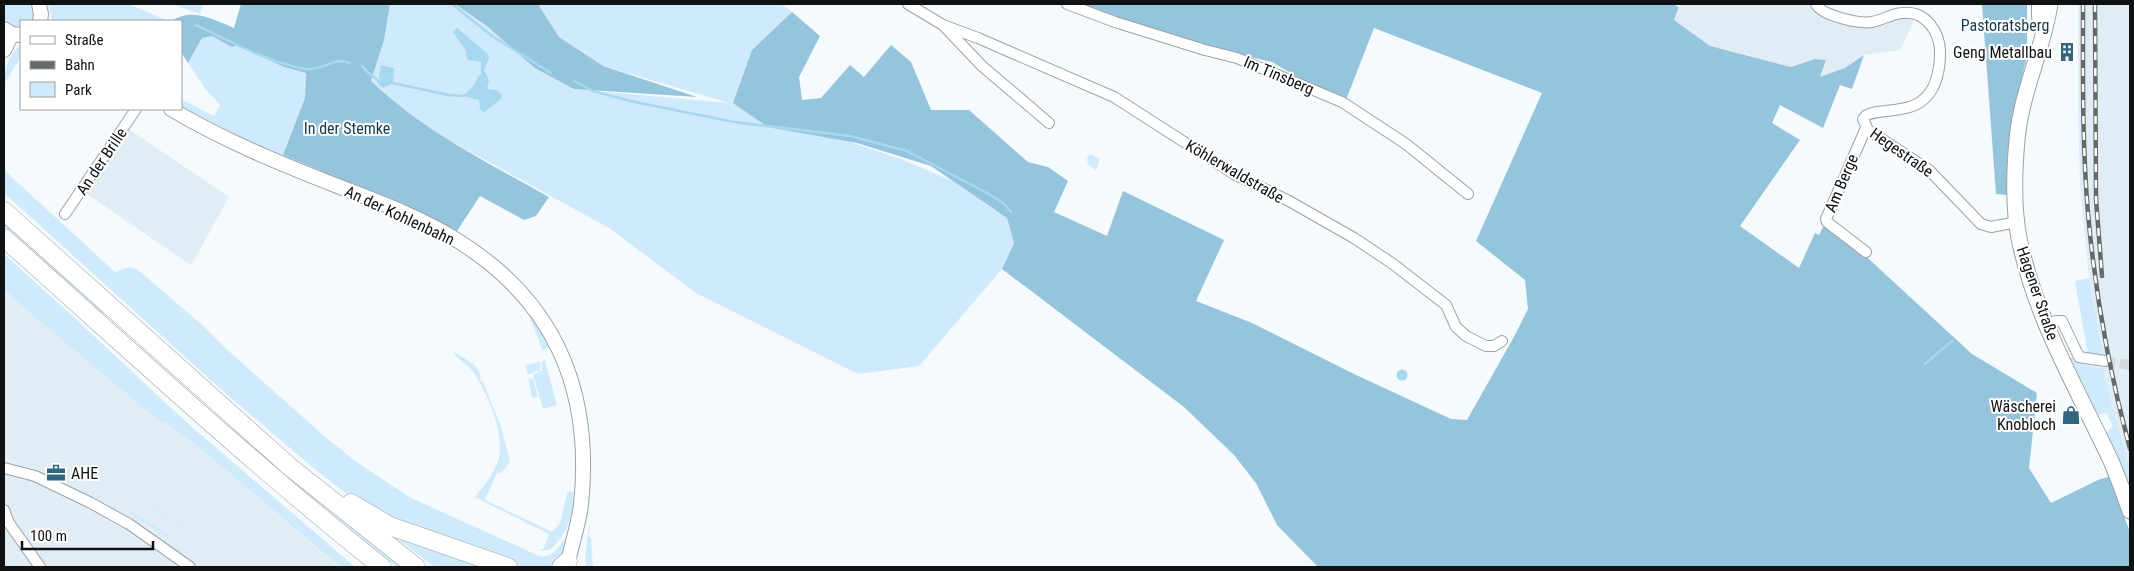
<svg xmlns="http://www.w3.org/2000/svg" width="2134" height="571" viewBox="0 0 2134 571" font-family="'Roboto Condensed',sans-serif">
  <style>
    .built { fill: #e0edf4 }
    .green { fill: #cfebfb }
    .forest { fill: #95c4dd }
    .water { fill: #a7d7f1 }
    .lines { fill: none; stroke-linecap: round; stroke-linejoin: round }
    .stream { stroke: #a7d7f1; stroke-width: 2.5 }
    .street-tunnel { stroke: #d2d7da; stroke-width: 10; stroke-dasharray: 10 5; stroke-linecap: butt }
    .street-casing { stroke: #9ca2a5; stroke-width: 12 }
    .secondary-casing { stroke: #9ca2a5; stroke-width: 16 }
    .primary-casing { stroke: #9ca2a5; stroke-width: 17 }
    .highway-casing { stroke: #9ca2a5; stroke-width: 19 }
    .street { stroke: #fff; stroke-width: 10 }
    .secondary { stroke: #fff; stroke-width: 14 }
    .primary { stroke: #fff; stroke-width: 15 }
    .highway { stroke: #fff; stroke-width: 18 }
    .rail-casing { stroke: #65696a; stroke-width: 4.5 }
    .rail { stroke: #fff; stroke-width: 2.5; stroke-dasharray: 8; stroke-linecap: butt }
    .labels { text-anchor: middle; stroke-width: 4; stroke-linejoin: round; paint-order: stroke }
    .park-label { font-size: 16px; fill: #123a4c; stroke: #fff }
    .poi-label { font-size: 16px; fill: #0f1112; stroke: #fff; text-anchor: end }
    .street-label { font-size: 16px; fill: #0f1112; stroke: #fff }
  </style>
  <rect width="100%" height="100%" fill="#f4fafd"/>
  <g class="built">
    <path d="M1681 4H1813L1860 24 1892 14 1915 18 1900 50 1864 55 1845 68 1820 78 1826 60 1815 59 1791 67 1710 46 1674 20Z"/>
    <path d="M2078 4H2130V467L2113 410 2103 368 2104 358 2089 278 2080 184 2078 112Z"/>
    <path d="M127 128 229 197 191 265 84 192Z"/>
    <path d="M4 284 175 427 339 567H4Z"/>
  </g>
  <g class="green">
    <path d="M6 4H30L34 12 32 21H21V29C7 29 0 16 6 4Z"/>
    <path d="M48 4H129L163 19 162 21H52Z"/>
    <path d="M172 4H203L200 14Z"/>
    <path d="M390 4H455L574 89 729 103 603 66 559 37 538 4H781L792 12 752 50 733 103 901 159 959 184 1007 218 1014 243 1002 269 919 366 858 374 696 293 609 228 441 136 395 103 371 81 384 40Z"/>
    <path d="M212 36 232 47 237 45 284 67 306 73 305 98 283 155 236 135 181 106V99L214 116 220 105 206 90 188 63 202 38Z"/>
    <path d="M21 45V57L4 84C4 70 9 53 21 45Z"/>
    <path d="M1090 154 1100 159 1096 170 1088 164 1087 159Z"/>
    <path d="M4 170 115 272 129 267 137 269 201 324 223 346 323 435 358 463 411 498 539 556C551 560 558 547 565 539L564 554 553 567H521L439 540 366 509 316 470 225 393 4 193Z"/>
    <path d="M4 223 104 312 102 315 4 227Z"/>
    <path d="M4 254 78 321 185 421 355 567H340L190 440 164 422H160L21 305 4 288Z"/>
    <path d="M2089 278 2104 358 2088 356 2075 281Z"/>
    <path d="M532 317 550 346 543 351 530 318Z"/>
    <path d="M453 351C462 358 484 366 480 380L483 382 500 424 510 462 500 474 497 473 485 500 552 532 560 523 567 493 570 491 573 492C576 511 565 539 549 550L540 551 544 548 549 534 475 497C484 486 493 475 498 461 506 436 488 394 474 373 468 364 457 360 453 351Z"/>
    <path d="M2071 357 2078 363 2103 368 2113 410 2130 467V488L2106 433 2113 427 2107 413 2097 415 2067 358Z"/>
    <path d="M542 361H545L557 405 543 409 533 375 542 370Z"/>
    <path d="M541 362 540 370 528 375 525 365Z"/>
    <path d="M528 377 529 379 533 378 538 397 532 398Z"/>
    <path d="M235 431 318 501 401 567H397L233 433Z"/>
    <path d="M119 485V484L189 531H187Z"/>
    <path d="M125 510 141 517 169 535 172 540Z"/>
    <path d="M590 517 589 537 591 538 593 567H586L585 558Z"/>
    <path d="M391 534 495 567H435Z"/>
  </g>
  <g class="forest">
    <path d="M241 4H390L384 40 371 81C425 132 485 161 549 197L536 216 524 220 480 196 457 231 421 212 283 155 305 98 306 73 284 67 237 45 232 47 212 36 202 38 188 63 181 52V21H172C192 7 214 20 234 28Z"/>
    <path d="M455 4H538L559 37 603 66 697 97 574 89 535 68 488 27Z"/>
    <path d="M1064 4H1672L1679 7 1674 20 1710 46 1791 67 1815 59 1826 60 1820 77 1845 68 1864 55 1852 89 1840 85 1823 128 1780 105 1772 123 1800 140 1740 226 1799 268 1815 233 1819 235 1824 225 1847 239 1972 354 2037 393 2029 468 2051 503 2098 480 2108 477 2105 467 2130 532V567H1318L1277 525 1256 483 1234 455 1184 407 1002 269 1014 243 1007 218 931 166 857 143 768 127 733 103 752 50 792 12 820 36 799 77 802 100 821 98 850 65 864 77 891 45 911 62 931 110H969L1028 162 1048 167 1068 181 1054 212 1107 236 1123 191 1224 240 1196 301 1252 323 1354 374 1451 419 1467 420 1515 335 1528 309 1525 280 1476 241 1542 93 1374 28 1344 105 1272 62 1114 26Z"/>
    <path d="M1982 4H2027V46L2030 47C2015 96 2009 144 2007 195L1996 194Z"/>
  </g>
  <g class="water">
    <path d="M457 28 488 54 489 58 484 70 489 80 487 89 497 90 502 95 501 99 484 112 480 109 479 100 463 96 475 84 477 78 481 74V62L467 60 466 51 453 32Z"/>
    <path d="M381 65 394 68 393 83 383 88 381 85 379 75Z"/>
    <circle cx="1402" cy="375" r="5.5"/>
  </g>
  <g class="lines">
    <g class="stream">
      <path d="M452 4 492 36 551 73"/>
      <path d="M196 25C232 42 267 62 305 69 321 72 334 56 350 63"/>
      <path d="M362 66C368 75 378 77 381 85"/>
      <path d="M574 81 593 91 630 101 734 122 850 136 907 151 987 193 1003 203 1011 212"/>
      <path d="M393 83 448 95 463 96"/>
      <path d="M1925 364 1952 341"/>
    </g>
    <path class="street-tunnel" d="M2105 361 2130 365"/>
    <g class="street-casing">
      <g id="street">
        <path d="M908 4 943 25 978 38 1114 97 1234 174 1289 201 1354 238 1393 264 1446 305 1456 327 1466 336 1486 346H1494L1502 341"/>
        <path d="M1067 4 1115 22 1205 50 1237 58 1342 102 1406 144 1468 194"/>
        <path d="M1816 4C1822 16 1860 24 1872 22 1882 20 1892 14 1902 13 1926 10 1941 33 1940 55 1938 131 1873 100 1863 119L1868 130 1929 170 1981 224 1991 227 2017 222"/>
        <path d="M2037 4C2037 15 2036 26 2043 36"/>
        <path d="M944 26 982 66 1049 123"/>
        <path d="M65 214 136 109"/>
        <path d="M1866 252 1827 222 1826 219 1866 128"/>
        <path d="M2046 325 2056 321H2062L2079 357 2105 361"/>
        <path d="M4 468 35 476 89 502 129 524 190 567"/>
        <path d="M4 510 9 523 40 567"/>
      </g>
    </g>
    <g class="secondary-casing">
      <g id="secondary">
        <path d="M39 4 41 14 40 21"/>
        <path d="M4 29 12 34 21 35"/>
        <path d="M4 50 12 34"/>
        <path d="M171 109C223 140 279 163 335 185 376 201 418 216 455 239 555 300 593 390 581 505 578 527 571 546 567 567"/>
      </g>
    </g>
    <g class="primary-casing">
      <path id="primary" d="M2050 4C2043 50 2021 93 2017 140 2014 172 2013 206 2019 238 2035 318 2077 388 2111 461 2118 477 2124 494 2130 511"/>
    </g>
    <g class="highway-casing">
      <g id="highway">
        <path d="M4 211 290 467 416 567"/>
        <path d="M4 238C129 349 251 463 382 567"/>
        <path d="M351 503 390 526 508 567"/>
        <path d="M561 567 568 561"/>
      </g>
    </g>
    <use href="#street" class="street"/>
    <use href="#secondary" class="secondary"/>
    <use href="#primary" class="primary"/>
    <use href="#highway" class="highway"/>
    <g class="rail-casing">
      <g id="rail">
        <path d="M2083 4C2083 74 2082 143 2088 213 2095 293 2109 371 2130 449"/>
        <path d="M2095 4 2096 199 2102 276"/>
      </g>
    </g>
    <use href="#rail" class="rail"/>
  </g>
  <defs>
    <g id="building-bare" transform="scale(1.5)"><path d="M-4-6H4V6H1V3H-1V6H-4ZM-2.5-4.3h1.7v1.8h-1.7ZM.8-4.3h1.7v1.8H.8ZM-2.5-1h1.7V.8h-1.7ZM.8-1h1.7V.8H.8Z" fill="#2f6680" stroke="#fff" stroke-width="2.5" paint-order="stroke"/></g>
    <g id="shop-bare" transform="scale(1.5)"><path d="M-5-2.5h2.3a2.7 3.5 0 0 1 5.4 0H5L5.5 6h-11ZM-1.5-2.5h3a1.5 2.3 0 0 0-3 0Z" fill="#2f6680" stroke="#fff" stroke-width="2.5" paint-order="stroke"/></g>
    <g id="office-bare" transform="scale(1.5)"><path d="M-6-3h4V-5.5h4V-3h4V5H-6ZM-1-4.5V-3h2v-1.5ZM-6 0V1H6V0Z" fill="#2f6680" stroke="#fff" stroke-width="2.5" paint-order="stroke"/></g>
  </defs>
  <g fill-rule="evenodd">
    <use href="#building-bare" x="2067" y="52"/>
    <use href="#shop-bare" x="2071" y="415"/>
    <use href="#office-bare" x="56" y="473"/>
  </g>
  <g class="labels">
    <g class="park-label">
      <text x="2005" y="31">Pastoratsberg</text>
      <text x="347" y="134">In der Stemke</text>
    </g>
    <g class="poi-label">
      <text x="2052" y="58">Geng Metallbau</text>
      <text x="2056" y="412">Wäscherei<tspan x="2056" dy="18">Knobloch</tspan></text>
      <text x="71" y="479" text-anchor="start">AHE</text>
    </g>
    <g class="street-label">
      <text transform="translate(1279 75) rotate(23)" y="6">Im Tinsberg</text>
      <text transform="translate(1902 152) rotate(35)" y="6">Hegestraße</text>
      <text transform="translate(101 161) rotate(-56)" y="6">An der Brille</text>
      <text transform="translate(1235 171) rotate(30)" y="6">Köhlerwaldstraße</text>
      <text transform="translate(1841 183) rotate(-67)" y="6">Am Berge</text>
      <text transform="translate(400 215) rotate(25)" y="6">An der Kohlenbahn</text>
      <text transform="translate(2038 293) rotate(71)" y="6">Hagener Straße</text>
    </g>
  </g>
  <rect width="2134" height="571" fill="none" stroke="#0f1112" stroke-width="10"/>
  <rect x="20" y="20" width="162" height="90" fill="#ffffff" stroke="#9fa0a0"/>
  <rect x="30" y="36" width="25" height="8" fill="#ffffff" stroke="#9fa0a0"/>
  <text x="65" y="45" font-size="15" fill="#0f1112">Straße</text>
  <rect x="30" y="61" width="25" height="8" fill="#65696a" stroke="#9fa0a0"/>
  <text x="65" y="70" font-size="15" fill="#0f1112">Bahn</text>
  <rect x="30" y="82" width="25" height="15" fill="#cfebfb" stroke="#9fa0a0"/>
  <text x="65" y="95" font-size="15" fill="#0f1112">Park</text>
  <path d="M22 541v8h131v-8" fill="none" stroke="#0f1112" stroke-width="2.5"/>
  <text x="30" y="541" font-size="15" fill="#0f1112" stroke="#ffffff" stroke-width="4" paint-order="stroke">100 m</text>
</svg>
